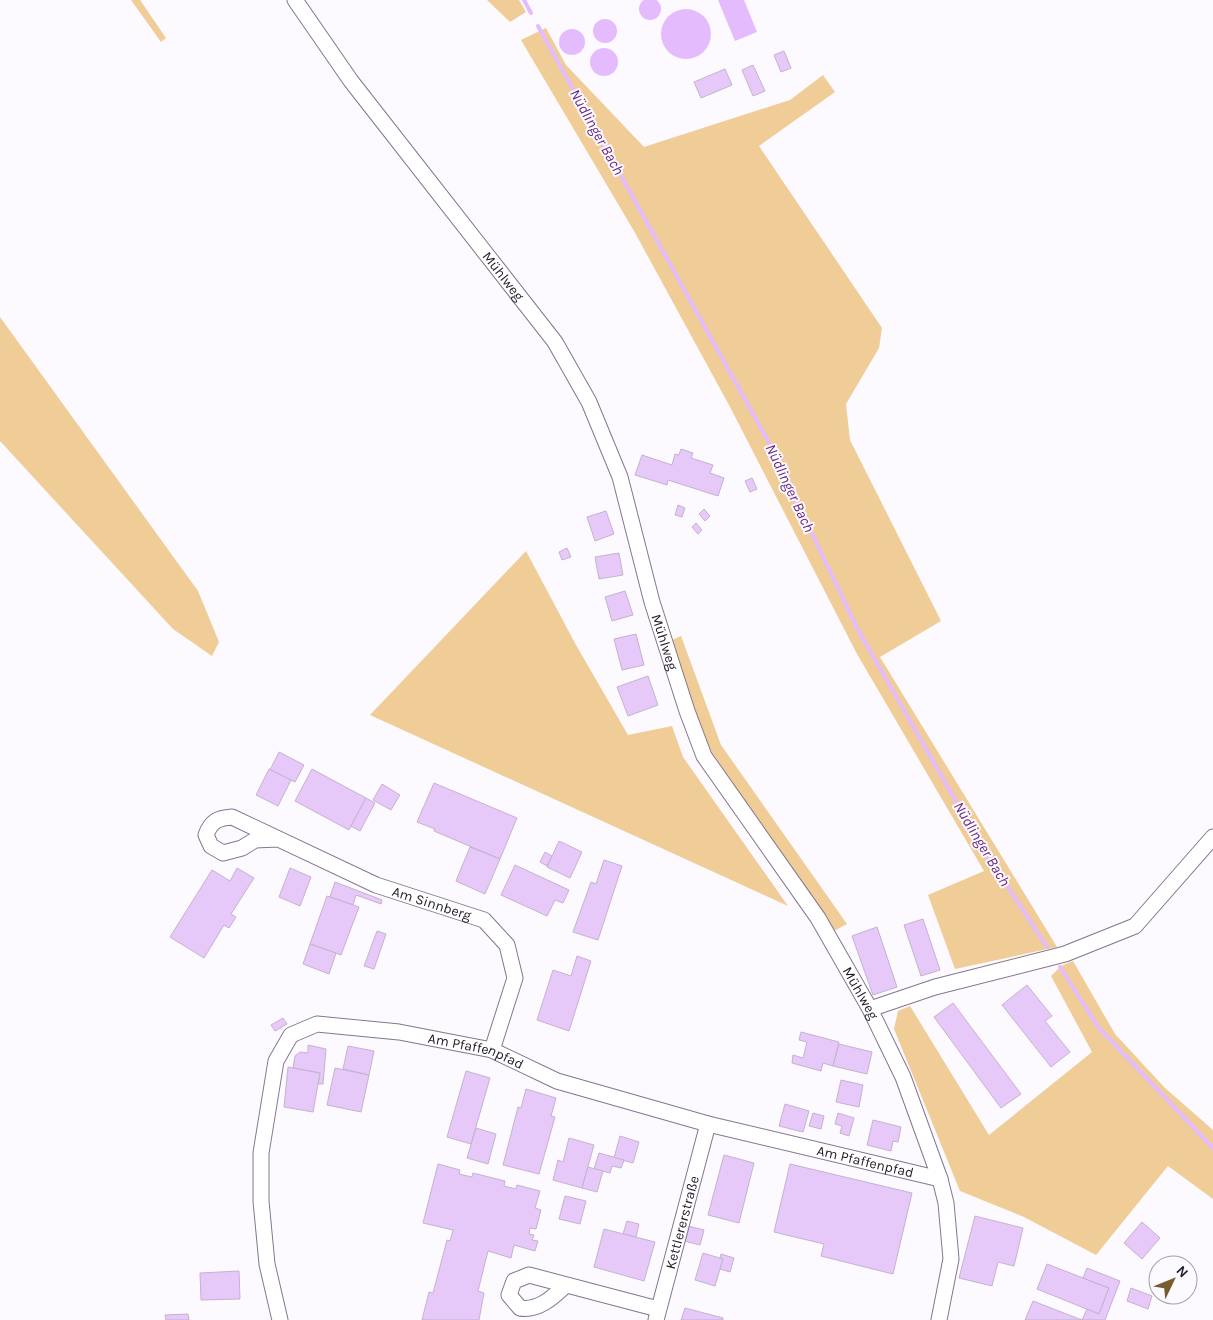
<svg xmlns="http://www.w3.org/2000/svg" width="1213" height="1320" viewBox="0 0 1213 1320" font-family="Karla,sans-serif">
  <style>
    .green { fill: #f0cc97 }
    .water { fill: #e4bcfe }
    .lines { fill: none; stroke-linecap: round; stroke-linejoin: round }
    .stream { stroke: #e4bcfe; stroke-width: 4 }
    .building { fill: #e6c8f9; stroke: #c3b3ce }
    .minor-casing { stroke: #85768f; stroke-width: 17 }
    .minor { stroke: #fff; stroke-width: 15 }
    .labels { text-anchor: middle; stroke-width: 4; stroke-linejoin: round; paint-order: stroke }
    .street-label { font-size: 14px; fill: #211b25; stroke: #fcf9ff }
    .water-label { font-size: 15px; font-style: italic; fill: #652885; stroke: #fcf9ff }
  </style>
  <rect width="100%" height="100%" fill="#fcf9ff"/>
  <g class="green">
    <path d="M131 0H140L166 38 161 42Z"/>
    <path d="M487 0H519L526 12 510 22Z"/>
    <path d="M546 28 566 65 644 147 790 100 823 75 835 92 759 146 882 328 879 348 846 404 850 440 941 621 880 657 1057 947 955 969 928 895 984 871 857 654 729 405 634 231 521 40Z"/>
    <path d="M0 317 198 591 219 642 212 656 173 629 0 441Z"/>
    <path d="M526 551 576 645 628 735 672 726 683 757 788 906 370 715Z"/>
    <path d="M681 636 721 745 847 924 832 932 708 746 670 641Z"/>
    <path d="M1073 961 1115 1034 1165 1088 1213 1130V1199L1168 1166 1096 1255 1024 1217 960 1191 894 1029 898 1011 910 1006 989 1135 1092 1052 1051 976 1061 966Z"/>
  </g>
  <g class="water">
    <circle cx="650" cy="9" r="11"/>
    <path d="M718 0H744L757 32 735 41Z"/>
    <circle cx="686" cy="34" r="25"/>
    <circle cx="605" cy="31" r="12"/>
    <circle cx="572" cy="42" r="13"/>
    <circle cx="604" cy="62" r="14"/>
  </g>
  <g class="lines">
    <g class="stream">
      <path d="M524 0 531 13"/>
      <path d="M538 26 767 439 858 630 985 852 1047 947"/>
      <path d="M1060 967 1099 1028 1213 1148"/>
    </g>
  </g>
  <g class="building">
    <path d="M784 51 791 68 781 72 774 55Z"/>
    <path d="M753 65 765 91 753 96 742 70Z"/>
    <path d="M725 69 732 85 701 98 694 82Z"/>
    <path d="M681 449 693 453 691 458 713 465 710 473 724 478 718 496 668 480 667 485 635 475 642 455 672 465 675 454 679 455Z"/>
    <path d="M752 478 757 489 750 492 745 481Z"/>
    <path d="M678 505 685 508 682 517 675 515Z"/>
    <path d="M704 509 710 516 705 521 699 514Z"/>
    <path d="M606 511 614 534 595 541 587 517Z"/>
    <path d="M696 523 702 530 698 534 692 527Z"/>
    <path d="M567 548 571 557 562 560 559 552Z"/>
    <path d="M619 553 623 575 599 579 595 557Z"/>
    <path d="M625 591 633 615 612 621 605 597Z"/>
    <path d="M636 634 644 665 622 670 614 639Z"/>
    <path d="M648 676 658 705 628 716 617 687Z"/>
    <path d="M279 752 304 765 295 782 270 770Z"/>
    <path d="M269 769 291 780 278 806 256 795Z"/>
    <path d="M312 769 366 798 349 830 295 801Z"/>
    <path d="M434 783 517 818 500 859 434 831 435 829 417 822Z"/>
    <path d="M382 784 400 795 391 810 373 800Z"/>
    <path d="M366 798 375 803 360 831 351 826Z"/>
    <path d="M559 841 582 852 570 878 547 867Z"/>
    <path d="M470 847 500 859 485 894 456 881Z"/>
    <path d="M545 852 552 856 547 866 540 862Z"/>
    <path d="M604 860 622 866 598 940 573 932 591 882 596 884Z"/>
    <path d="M515 865 569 890 563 903 555 900 547 916 501 895Z"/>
    <path d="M237 868 254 878 231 914 236 917 229 928 224 925 204 958 170 937 212 870 230 881Z"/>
    <path d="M290 868 311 877 300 906 279 897Z"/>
    <path d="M335 882 382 900 381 904 356 895 353 905 330 897Z"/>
    <path d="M327 896 359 907 341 955 310 944Z"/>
    <path d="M923 919 940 970 921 976 904 925Z"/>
    <path d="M877 927 897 987 873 995 852 936Z"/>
    <path d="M377 931 386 934 374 969 364 966Z"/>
    <path d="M310 944 336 953 329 974 303 964Z"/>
    <path d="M577 956 591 961 569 1031 537 1020 553 970 571 976Z"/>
    <path d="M1027 985 1052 1016 1045 1021 1070 1052 1051 1067 1002 1005Z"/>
    <path d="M953 1003 1021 1094 1001 1108 934 1017Z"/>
    <path d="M283 1018 287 1024 275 1031 271 1025Z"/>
    <path d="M801 1032 839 1042 833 1066 823 1063 821 1071 792 1063 793 1055 803 1058 807 1042 799 1040Z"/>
    <path d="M839 1044 872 1052 867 1074 833 1066Z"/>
    <path d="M308 1045 326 1049 323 1084H318L320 1073 293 1068 295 1056 300 1052 308 1053Z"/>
    <path d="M348 1046 374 1051 369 1075 343 1069Z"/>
    <path d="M288 1067 320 1073 313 1112 284 1107Z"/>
    <path d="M335 1068 369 1075 361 1112 327 1105Z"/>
    <path d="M466 1071 490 1078 471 1144 447 1137Z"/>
    <path d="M841 1080 863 1085 859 1107 836 1102Z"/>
    <path d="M526 1089 556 1098 551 1116 555 1117 539 1174 503 1165 518 1107 521 1108Z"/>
    <path d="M785 1104 809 1111 803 1132 779 1126Z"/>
    <path d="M813 1113 824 1116 821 1129 809 1126Z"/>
    <path d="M838 1113 854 1118 849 1136 840 1133 842 1126 835 1124Z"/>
    <path d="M873 1120 901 1127 898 1142 893 1141 891 1151 867 1145Z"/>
    <path d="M476 1128 496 1134 488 1164 467 1158Z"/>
    <path d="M620 1136 639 1142 633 1163 614 1158Z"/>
    <path d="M569 1138 594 1145 582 1188 553 1180 558 1160 563 1162Z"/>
    <path d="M599 1153 624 1160 621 1168 612 1166 610 1173 594 1169Z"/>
    <path d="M724 1155 754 1163 739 1223 708 1215Z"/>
    <path d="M438 1164 460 1170 459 1174 472 1177 473 1173 505 1181 504 1186 516 1189 517 1185 540 1191 535 1208 541 1210 536 1229 530 1228 529 1234 534 1235 532 1240 538 1241 535 1251 514 1245 511 1258 488 1251 478 1291 484 1293 479 1320H422L429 1292 433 1293 447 1240 450 1241 453 1230 423 1223Z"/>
    <path d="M790 1164 912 1193 893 1274 821 1256 824 1244 774 1232Z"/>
    <path d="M588 1167 603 1171 597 1192 582 1188Z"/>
    <path d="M565 1196 586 1201 580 1224 559 1219Z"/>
    <path d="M975 1216 1023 1228 1014 1266 998 1262 992 1286 959 1278Z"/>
    <path d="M627 1221 639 1224 636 1237 623 1234Z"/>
    <path d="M1142 1222 1160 1238 1142 1259 1124 1243Z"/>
    <path d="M688 1226 704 1230 700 1245 684 1241Z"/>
    <path d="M604 1229 655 1242 644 1281 594 1267Z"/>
    <path d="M703 1253 723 1259 715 1286 695 1280Z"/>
    <path d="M721 1254 734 1258 730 1272 720 1269 723 1259 720 1258Z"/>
    <path d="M1047 1264 1109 1288 1099 1314 1037 1289Z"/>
    <path d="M1087 1268 1120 1281 1105 1320H1082L1087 1309 1099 1314 1109 1288 1083 1278Z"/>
    <path d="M239 1271 240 1299 201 1300 200 1273Z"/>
    <path d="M1131 1288 1152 1296 1148 1309 1127 1301Z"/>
    <path d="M1033 1301 1082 1320H1025Z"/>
    <path d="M685 1308 723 1318V1320H681Z"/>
    <path d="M188 1314 189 1320H166L165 1315Z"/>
  </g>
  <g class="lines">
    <g class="minor-casing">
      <g id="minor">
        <path id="s1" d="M295 0 351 81 555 342 589 402 620 477 652 602 687 711 704 756 818 918 870 1009 903 1077 940 1179 946 1203 951 1259 939 1320"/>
        <path id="s2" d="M278 839 255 840 242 848 223 853 211 846 206 835C211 821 218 818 232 817L376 885 484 920 507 945 515 978 492 1050"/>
        <path d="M870 1009 935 987 1065 954 1135 926 1213 837"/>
        <path d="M566 1285C553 1297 539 1311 520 1308L509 1295 514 1281 529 1275 658 1309"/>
        <path id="s3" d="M280 1320 267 1264 261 1201V1153L276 1061 291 1035 317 1024 399 1032 492 1050 557 1081 708 1124 940 1179"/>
        <path id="s4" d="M656 1320 708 1124"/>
      </g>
    </g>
    <use href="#minor" class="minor"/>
  </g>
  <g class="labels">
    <g class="street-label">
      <text dy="5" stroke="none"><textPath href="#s1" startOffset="346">Mühlweg</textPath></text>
      <text dy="5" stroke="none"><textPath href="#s1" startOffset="751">Mühlweg</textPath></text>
      <text dy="5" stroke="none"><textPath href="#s2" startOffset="336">Am Sinnberg</textPath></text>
      <text dy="5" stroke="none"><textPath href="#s1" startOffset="1156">Mühlweg</textPath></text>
      <text dy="5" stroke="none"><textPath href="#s3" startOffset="482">Am Pfaffenpfad</textPath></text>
      <text dy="5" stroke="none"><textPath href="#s3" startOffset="888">Am Pfaffenpfad</textPath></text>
      <text dy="5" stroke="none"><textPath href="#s4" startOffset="101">Kettlererstraße</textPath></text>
    </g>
    <g class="water-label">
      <text transform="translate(597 132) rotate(61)" y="5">Nüdlinger Bach</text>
      <text transform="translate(790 488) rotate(65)" y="5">Nüdlinger Bach</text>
      <text transform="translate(982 844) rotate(59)" y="5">Nüdlinger Bach</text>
    </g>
  </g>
  <g transform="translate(1173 1280) rotate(47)"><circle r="24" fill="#fcf9ff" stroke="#a4a0a8"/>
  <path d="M0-4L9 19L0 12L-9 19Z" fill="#785b2e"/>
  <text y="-8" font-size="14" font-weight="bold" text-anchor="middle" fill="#211b25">N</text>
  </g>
</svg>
